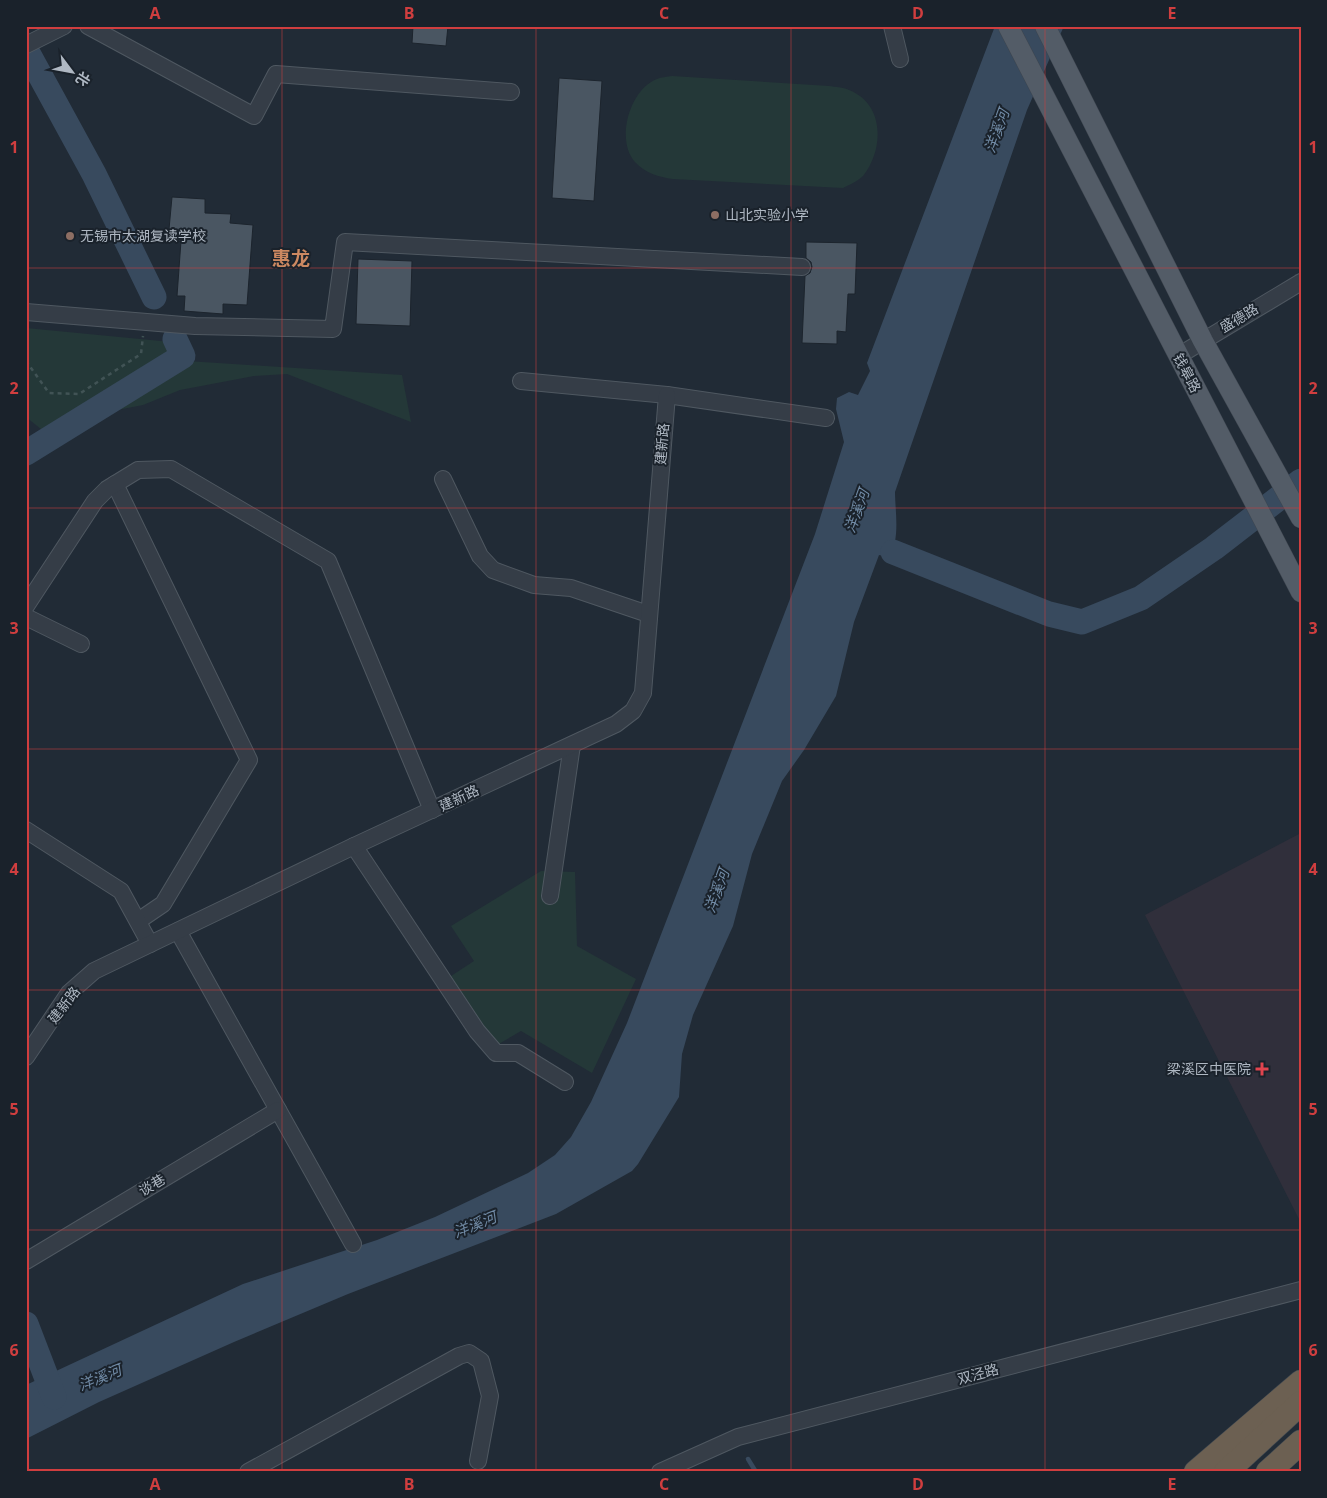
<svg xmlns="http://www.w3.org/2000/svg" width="1327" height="1498" viewBox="0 0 1327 1498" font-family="'Open Sans','Noto Sans SC',sans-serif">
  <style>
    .medical { fill: #302f3b }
    .green { fill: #243838 }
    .water { fill: #384a5e }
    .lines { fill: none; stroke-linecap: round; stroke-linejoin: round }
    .stream { stroke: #384a5e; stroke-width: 4.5 }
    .river { stroke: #384a5e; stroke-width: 25 }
    .building { fill: #4a5662; stroke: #1c242d }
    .minor-casing { stroke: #4f5861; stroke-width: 18 }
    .major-casing { stroke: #3e4650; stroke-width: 21 }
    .highway-casing { stroke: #3f4851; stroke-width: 25 }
    .path { stroke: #415355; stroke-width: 2.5; stroke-dasharray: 4 4; stroke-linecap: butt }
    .minor { stroke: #353d47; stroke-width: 16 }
    .major { stroke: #535c67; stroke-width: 20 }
    .highway { stroke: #6c6052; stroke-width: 24 }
    .grid { fill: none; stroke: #d03e3f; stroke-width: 1; stroke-opacity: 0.55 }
    .education-dot { fill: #8d6e63; stroke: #1a222b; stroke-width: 2 }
    .health-dot { fill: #e0444e; stroke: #1a222b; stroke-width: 2 }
    .labels { text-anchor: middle; stroke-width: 4; stroke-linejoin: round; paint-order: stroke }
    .poi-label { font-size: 14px; fill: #afb8c3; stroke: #1a222b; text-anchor: start }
    .street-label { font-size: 14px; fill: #afb8c3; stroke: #1a222b }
    .water-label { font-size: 15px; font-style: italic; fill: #718ba6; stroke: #1a222b }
    .district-label { font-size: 19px; font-weight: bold; fill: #cc8861; stroke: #1a222b }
    .neatline { fill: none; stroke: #d03e3f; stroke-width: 2 }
    .grid-label { font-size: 16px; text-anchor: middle; font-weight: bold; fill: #d03e3f }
  </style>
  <rect width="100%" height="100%" fill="#212b36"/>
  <path class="medical" d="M1301 833V1223L1145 915Z"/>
  <g class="green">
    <path d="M672 76 829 86C835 87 843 87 849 90 885 104 884 150 863 176 858 181 849 185 843 188L673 179C659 177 645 173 635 162 615 140 630 89 657 79 661 77 667 77 672 76Z"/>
    <path d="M26 328 171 342 175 353 46 433 26 417Z"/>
    <path d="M187 361 402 375 411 422 287 374 254 376 180 390 143 405 112 411Z"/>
    <path d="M541 871 575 872 577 946 636 979 592 1073 521 1031 497 1045 448 978 474 961 451 926Z"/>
  </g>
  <path class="water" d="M995 26H1064L1027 110 895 492C895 511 901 542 888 557L879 555 854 622 836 696 804 750 782 781 752 854 733 926 693 1015 682 1054 679 1097 638 1164 632 1171 556 1214 348 1294 234 1342 99 1402 26 1439V1385L243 1284 377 1240 435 1217 528 1173 555 1155 571 1137 591 1102 627 1023 815 534 844 442 836 409 837 398 849 392 858 395 870 371 867 363Z"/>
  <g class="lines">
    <path class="stream" d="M748 1459 756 1472"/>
    <g class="river">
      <path d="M29 55 94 174 154 297"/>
      <path d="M26 453 183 356 175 339"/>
      <path d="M893 552 1049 614 1082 622 1141 598 1214 548 1301 481"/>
      <path d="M26 1324 54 1397"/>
    </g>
  </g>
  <g class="building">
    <path d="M413 26H448L446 46 412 43Z"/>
    <path d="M559 78 602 81 594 201 552 198Z"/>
    <path d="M172 197 205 199V213L231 214 230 223 253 225 247 305 223 304V314L184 311 185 296H177L181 241 168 240Z"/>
    <path d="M806 242 857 243 855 294H848L846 332 837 331V344L802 343 805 276 810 273 812 267 811 262 806 258Z"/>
    <path d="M358 259 412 261 410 326 356 324Z"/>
  </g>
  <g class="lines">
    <g class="minor-casing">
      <g id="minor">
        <path d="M88 26 254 116 276 74 511 92"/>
        <path d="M892 26 900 59"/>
        <path d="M26 45 64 26"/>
        <path d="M26 312 195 326 333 329 345 242 802 267"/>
        <path d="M1178 356 1301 282"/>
        <path d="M521 381 667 395 826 418"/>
        <path d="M443 479 480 556 493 570 534 585 571 588 648 614"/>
        <path d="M115 484 249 760 163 904 138 921"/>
        <path d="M26 606 95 501 107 489 138 470 171 469 328 561 432 810"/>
        <path d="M26 617 81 644"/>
        <path d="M26 830 121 891 150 944"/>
        <path d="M354 846 477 1031 496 1053H518L565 1082"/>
        <path d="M550 896 572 745"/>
        <path d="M178 931 353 1244"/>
        <path d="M26 1057 69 993 94 971 354 846 616 724 633 711 643 693 667 395"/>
        <path d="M26 1261 278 1110"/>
        <path d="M248 1472 459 1356 469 1353 481 1361 490 1396 478 1461"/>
        <path d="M660 1472 738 1437 1301 1290"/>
      </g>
    </g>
    <g class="major-casing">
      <g id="major">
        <path d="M1008 26 1301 592"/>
        <path d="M1045 26 1203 341 1301 518"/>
      </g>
    </g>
    <g class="highway-casing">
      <g id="highway">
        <path d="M1196 1472 1301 1382"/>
        <path d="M1226 1472 1301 1403"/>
        <path d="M1268 1472 1301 1442"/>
      </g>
    </g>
    <path class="path" d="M26 361 49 393 79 394 141 354 143 336"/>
    <use href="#minor" class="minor"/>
    <use href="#major" class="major"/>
    <use href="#highway" class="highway"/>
  </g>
  <path class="grid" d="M282 26V1472M536 26V1472M791 26V1472M1045 26V1472M26 268H1301M26 508H1301M26 749H1301M26 990H1301M26 1230H1301"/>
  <g class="education-dot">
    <circle cx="715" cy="215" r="5"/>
    <circle cx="70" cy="236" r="5"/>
  </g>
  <path class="health-dot" d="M1259.5 1061.5h5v5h5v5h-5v5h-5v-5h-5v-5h5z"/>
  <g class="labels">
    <g class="poi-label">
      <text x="725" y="220">山北实验小学</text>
      <text x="80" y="241">无锡市太湖复读学校</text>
      <text x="1251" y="1074" text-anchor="end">梁溪区中医院</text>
    </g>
    <g class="street-label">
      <text transform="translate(1239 318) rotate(-31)" y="5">盛德路</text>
      <text transform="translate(1187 373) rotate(62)" y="5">钱皋路</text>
      <text transform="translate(662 444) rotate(-85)" y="5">建新路</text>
      <text transform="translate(459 798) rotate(-25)" y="5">建新路</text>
      <text transform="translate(64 1005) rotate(-52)" y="5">建新路</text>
      <text transform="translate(152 1185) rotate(-31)" y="5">谈巷</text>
      <text transform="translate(978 1374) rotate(-15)" y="5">双泾路</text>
    </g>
    <g class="water-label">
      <text transform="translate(997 131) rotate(-70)" y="5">洋溪河</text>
      <text transform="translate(857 511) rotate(-70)" y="5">洋溪河</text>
      <text transform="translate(717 891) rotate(-70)" y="5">洋溪河</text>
      <text transform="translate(475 1225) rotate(-22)" y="5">洋溪河</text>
      <text transform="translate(100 1378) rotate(-22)" y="5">洋溪河</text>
    </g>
    <g class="district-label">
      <text x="291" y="265">惠龙</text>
    </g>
  </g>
  <rect width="1327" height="1498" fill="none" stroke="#1a222b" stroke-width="55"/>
  <g transform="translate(72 72) rotate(122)" stroke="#1a222b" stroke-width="4" paint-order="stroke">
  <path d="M0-4L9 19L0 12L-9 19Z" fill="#afb8c3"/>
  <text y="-8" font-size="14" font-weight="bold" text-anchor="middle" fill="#afb8c3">北</text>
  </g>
  <rect x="28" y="28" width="1272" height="1442" class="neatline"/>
  <g class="grid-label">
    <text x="155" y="19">A</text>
    <text x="409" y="19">B</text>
    <text x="664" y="19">C</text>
    <text x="918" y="19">D</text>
    <text x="1172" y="19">E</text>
    <text x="14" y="153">1</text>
    <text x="1313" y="153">1</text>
    <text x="14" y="394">2</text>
    <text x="1313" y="394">2</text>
    <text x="14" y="634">3</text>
    <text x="1313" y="634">3</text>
    <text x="14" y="875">4</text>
    <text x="1313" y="875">4</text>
    <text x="14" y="1115">5</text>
    <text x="1313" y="1115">5</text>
    <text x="14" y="1356">6</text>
    <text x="1313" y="1356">6</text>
    <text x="155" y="1490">A</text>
    <text x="409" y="1490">B</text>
    <text x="664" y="1490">C</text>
    <text x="918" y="1490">D</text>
    <text x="1172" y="1490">E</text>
  </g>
</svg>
